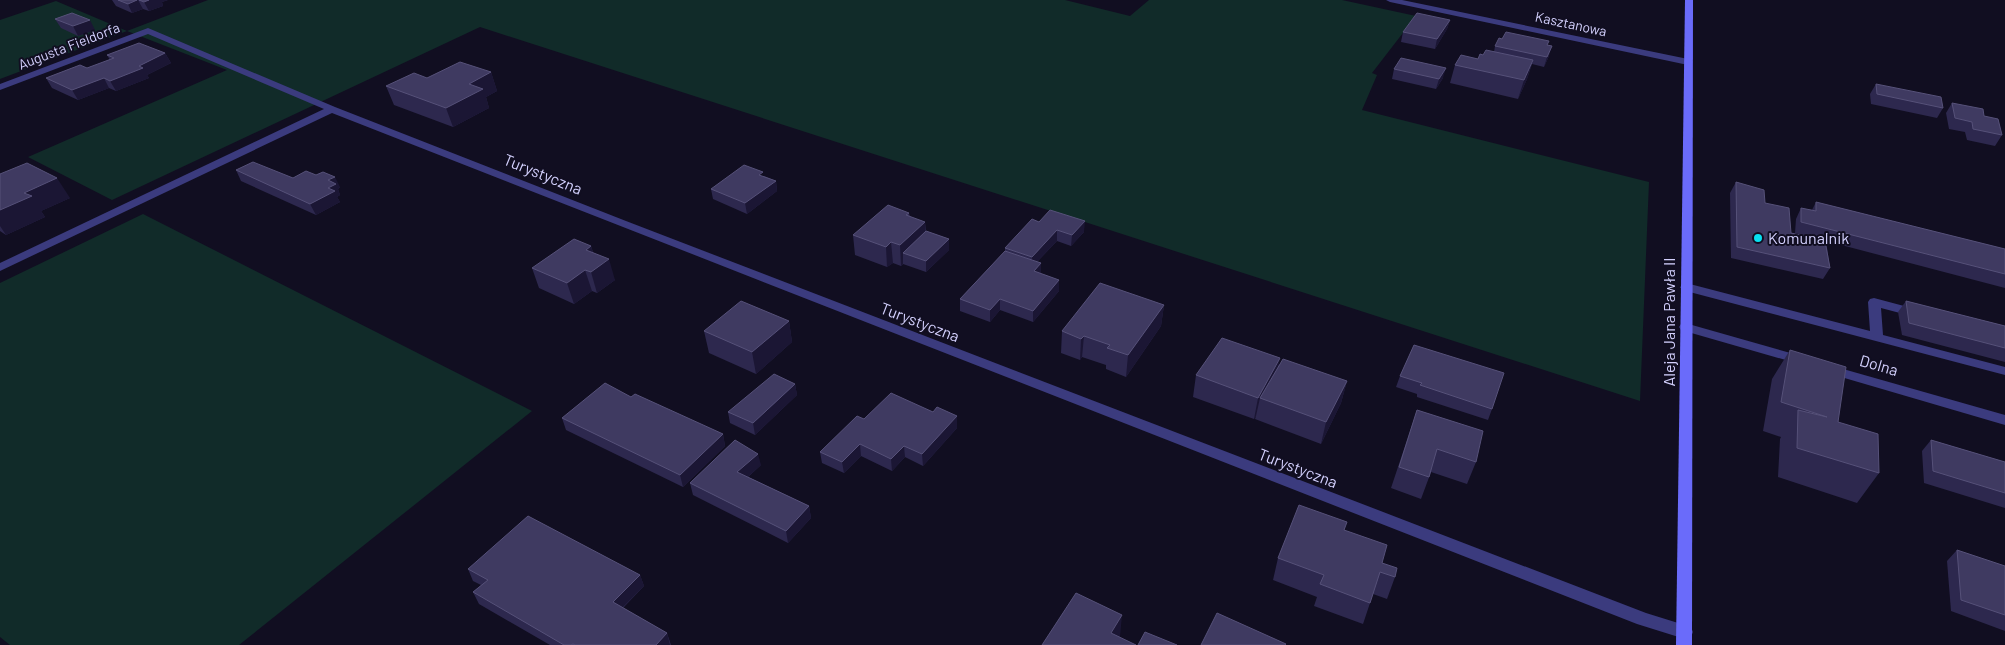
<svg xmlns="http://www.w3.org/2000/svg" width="2005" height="645" viewBox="0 0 2005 645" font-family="Barlow,sans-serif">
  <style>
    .green { fill: #112b29 }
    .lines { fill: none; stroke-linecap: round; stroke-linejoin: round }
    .lane { fill: #3b3b7e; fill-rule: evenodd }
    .street { fill: #3b3b7e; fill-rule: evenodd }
    .secondary { fill: #6a6bfa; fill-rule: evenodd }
    .wall { fill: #2d284e }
    .shaded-wall { fill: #1b1634 }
    .building { fill: #3f3a61; stroke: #565179 }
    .poi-dot { fill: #08e0f0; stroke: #110e21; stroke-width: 2 }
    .labels { text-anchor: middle; stroke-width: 4; stroke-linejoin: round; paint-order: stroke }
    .far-street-label { font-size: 14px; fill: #d3d0fd; stroke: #110e21 }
    .street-label { font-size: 16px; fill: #d3d0fd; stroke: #110e21 }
    .poi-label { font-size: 16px; fill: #d3d0fd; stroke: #110e21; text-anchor: start }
  </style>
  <rect width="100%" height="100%" fill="#110e21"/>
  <g class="green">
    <path d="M208 0H1065L1130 16 1149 0H1342L1416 16 1372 73 1377 75 1362 110 1649 182 1640 401 480 27 112 200 28 157 227 70 127 31 0 79V20L56 1 127 31Z"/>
    <path d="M143 214 532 411 239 645H10L0 637V283Z"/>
  </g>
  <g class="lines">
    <path class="lane" d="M1686 283 1870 331 1868 302 1870 299 1874 298 1919 310 1921 313 1915 317 1881 308 1883 335 2005 367V375L1682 290 1680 287Z"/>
    <g class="street">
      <path d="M1386 0H1402L1688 59 1693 62 1688 65 1390 2Z"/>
      <path d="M148 28 335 107 626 221 1646 613 1691 627 1693 632 1691 637 1685 639 1637 624 332 113 0 271V263L324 109 148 34 0 90V84Z"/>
      <path d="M1685 323 1808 358 1810 361 1803 365 1681 330 1679 327 1681 324Z"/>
      <path d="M1829 365 2005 415V425L1824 372 1822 369 1824 366Z"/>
    </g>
    <path class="secondary" d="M1685 0H1693L1692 645H1676Z"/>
  </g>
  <g class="wall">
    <path d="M112 0H168L162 2 163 6 149 11 143 9 132 13 116 6Z"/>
    <path d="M55 19 95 30 78 36 61 28Z"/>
    <path d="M1450 20 1447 29 1435 49 1401 42 1403 32Z"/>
    <path d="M1547 45 1549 56 1544 67 1532 64 1527 79 1518 99 1450 83 1455 65 1478 59 1483 55 1494 52 1495 46Z"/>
    <path d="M165 53 171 63 147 75 149 78 116 91 109 88 78 100 52 88 46 78 87 68 110 60 107 55Z"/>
    <path d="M1394 69 1443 78 1436 89 1392 79Z"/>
    <path d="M491 72 497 91 486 97 489 108 453 127 394 105 386 86 427 78Z"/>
    <path d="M1876 84 1943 108 1937 118 1871 104 1870 94Z"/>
    <path d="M1952 103 1984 116 2002 135 1995 146 1967 140 1965 132 1949 129 1946 113Z"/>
    <path d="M236 170 293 178 340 187 338 189 340 195 337 197 340 202 316 215 241 181Z"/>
    <path d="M0 174 70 198 41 211 45 217 6 235 0 231Z"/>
    <path d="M764 176 776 181 777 191 747 214 713 199 711 189Z"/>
    <path d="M1736 182 1765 203 1791 233 1806 236 1795 233 1796 219 1801 208 1812 210 1816 202 2005 249V288L1826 241 1830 268 1823 279 1731 258 1730 193Z"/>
    <path d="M909 213 910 217 925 222 926 231 949 239V250L926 272 903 264 901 266 893 263 887 267 855 255 853 235Z"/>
    <path d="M1039 222 1084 232 1071 246 1057 241 1037 262 1041 263V274L1059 280V291L1033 322 1000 310 990 322 960 311V299L1005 252V248Z"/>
    <path d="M591 246 593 252 615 280 597 293 592 291 574 304 539 288 532 268Z"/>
    <path d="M1906 301 2005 326V362L1902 335 1898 312Z"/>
    <path d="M1164 305 1161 326 1126 377 1106 369V365L1082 357 1080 360 1061 353 1062 331Z"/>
    <path d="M789 321 792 342 756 374 709 353 704 331Z"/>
    <path d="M1414 345 1492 409 1488 420 1417 397V394L1396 387 1400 376Z"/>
    <path d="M1790 350 1838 422 1879 473 1857 503 1778 477 1780 439 1781 437 1763 431 1772 379Z"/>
    <path d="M1279 365 1347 381 1341 403 1321 444 1255 419 1256 416 1254 419 1193 397 1196 375Z"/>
    <path d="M795 384 797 395 755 435 730 423 728 412Z"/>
    <path d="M631 397 723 434 725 446 683 487 566 430 562 418Z"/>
    <path d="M1417 410 1476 462 1467 484 1431 472 1421 499 1391 488Z"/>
    <path d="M864 419 957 428 923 466 905 457 892 471 861 456 844 473 822 463 820 452Z"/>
    <path d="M1931 440 2005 462V508L1924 483 1922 451Z"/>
    <path d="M761 465 748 477 809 506 811 518 788 543 693 495 690 483Z"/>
    <path d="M1344 530 1382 563 1395 577 1387 599 1373 594 1363 624 1314 606 1317 597 1273 580 1278 558Z"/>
    <path d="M1957 550 2005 566V631L1951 611 1947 561Z"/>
    <path d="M468 569 640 575 644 586 623 608 667 633 671 645H550L479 604 473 592 481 585 473 581Z"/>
  </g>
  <g class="shaded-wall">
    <path d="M138 0 143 9 132 13 128 4Z"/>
    <path d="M149 0H168L162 2 163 6 149 11 144 2Z"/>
    <path d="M90 20 95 30 78 36 73 26Z"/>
    <path d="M1450 20 1447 29 1435 49 1437 39Z"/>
    <path d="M1552 46 1549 56 1544 67 1547 57Z"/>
    <path d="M165 53 171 63 147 75 149 78 116 91 110 81Z"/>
    <path d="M1533 60 1527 79 1518 99 1524 80Z"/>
    <path d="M1446 68 1443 78 1436 89 1439 79Z"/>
    <path d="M491 72 497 91 486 97 489 108 453 127 446 108 469 84Z"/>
    <path d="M104 78 109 88 78 100 72 90Z"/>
    <path d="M335 177 340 187 338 189 340 195 337 197 340 202 316 215 310 204 328 188V180Z"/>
    <path d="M57 178 70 198 41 211 45 217 6 235 0 226V210L24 193Z"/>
    <path d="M776 181 777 191 747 214 745 203Z"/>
    <path d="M1085 221 1084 232 1071 246 1072 235Z"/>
    <path d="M925 222 926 242 903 253V264L901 266 900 245Z"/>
    <path d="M1057 230V241L1031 268 1032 257Z"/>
    <path d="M949 239V250L926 272V261Z"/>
    <path d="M891 242 893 263 887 267 886 247Z"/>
    <path d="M591 246 597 267 586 250Z"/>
    <path d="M609 259 615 280 597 293 591 272Z"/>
    <path d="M1041 263V274L1034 271Z"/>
    <path d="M585 270 592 291 574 304 567 283Z"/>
    <path d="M1059 280V291L1033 322V311Z"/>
    <path d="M1000 299V310L990 322V310Z"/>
    <path d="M1164 305 1161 326 1126 377 1128 355Z"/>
    <path d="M789 321 792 342 756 374 752 352Z"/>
    <path d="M1084 336 1082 357 1080 360 1081 339Z"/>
    <path d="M1280 358 1276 380 1260 398 1256 416 1254 419 1258 398Z"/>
    <path d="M1347 381 1341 403 1321 444 1326 422Z"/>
    <path d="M795 384 797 395 755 435 753 423Z"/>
    <path d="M957 416V428L923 466 922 454Z"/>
    <path d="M723 434 725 446 683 487 680 475Z"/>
    <path d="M860 444 861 456 844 473 842 462Z"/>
    <path d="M904 446 905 457 892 471 891 459Z"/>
    <path d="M758 454 761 465 740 484 737 472Z"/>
    <path d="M809 506 811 518 788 543 786 531Z"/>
    <path d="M640 575 644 586 617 613 613 602Z"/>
    <path d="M1122 615 1120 637 1115 645 1111 633Z"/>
    <path d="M667 633 670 645H656Z"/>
  </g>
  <g class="building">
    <path d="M118 0H137L128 4Z"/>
    <path d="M139 0H149L144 2Z"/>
    <path d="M72 13 90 20 73 26 55 19Z"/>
    <path d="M1417 13 1450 20 1437 39 1403 32Z"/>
    <path d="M1506 32 1549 41 1547 45 1552 46 1547 57 1495 46 1499 38 1502 39Z"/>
    <path d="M139 43 165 53 139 66 143 68 110 81 104 78 72 90 46 78 80 65 87 68 114 58 107 55Z"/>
    <path d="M1486 50 1533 60 1524 80 1455 65 1461 55 1478 59 1480 54 1483 55Z"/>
    <path d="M1401 58 1446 68 1439 79 1394 69Z"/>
    <path d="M460 62 491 72 469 84 483 89 446 108 386 86 414 73 427 78Z"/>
    <path d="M1876 84 1941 97 1943 108 1877 94Z"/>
    <path d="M1952 103 1983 109 1984 116 1998 119 2002 135 1973 129 1972 122 1955 118Z"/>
    <path d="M253 162 293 178 306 171 316 175 323 172 335 177 328 180 336 184 328 188 335 191 310 204 236 170Z"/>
    <path d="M27 163 57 178 24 193 32 196 0 210V174Z"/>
    <path d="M744 165 763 172 759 175 776 181 745 203 711 189Z"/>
    <path d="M1736 182 1764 190 1765 203 1789 208 1791 233 1825 241 1830 268 1737 247Z"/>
    <path d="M1816 202 2005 249V274L1801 222V208L1816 211Z"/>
    <path d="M888 205 909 213 906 215 925 222 900 245 891 242 886 247 853 235Z"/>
    <path d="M1050 210 1085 221 1072 235 1057 230 1032 257 1005 248 1032 219 1039 222Z"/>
    <path d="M926 231 949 239 926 261 903 253Z"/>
    <path d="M574 239 591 246 586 250 609 259 591 272 585 270 567 283 532 268Z"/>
    <path d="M1005 251 1041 263 1034 271 1059 280 1033 311 1000 299 990 310 960 299Z"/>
    <path d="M1100 283 1164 305 1128 355 1107 348 1110 345 1084 336 1081 339 1062 331Z"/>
    <path d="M741 301 789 321 752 352 704 331Z"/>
    <path d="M1906 301 2005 326V348L1909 323Z"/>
    <path d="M1222 338 1280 358 1258 398 1196 375Z"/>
    <path d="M1414 345 1504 373 1492 409 1420 385 1422 383 1400 376Z"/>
    <path d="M1790 350 1846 367 1838 422 1878 434 1879 473 1797 448 1798 410 1827 417 1781 402Z"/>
    <path d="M1283 359 1347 381 1326 422 1260 398Z"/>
    <path d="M774 374 795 384 753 423 728 412Z"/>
    <path d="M605 383 631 397 635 394 723 434 680 475 562 418Z"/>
    <path d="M891 393 933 412 937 407 957 416 922 454 904 446 891 459 860 444 842 462 820 452 857 416 864 419Z"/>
    <path d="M1417 410 1483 431 1476 462 1437 449 1429 477 1399 467Z"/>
    <path d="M735 440 758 454 737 472 809 506 786 531 690 483Z"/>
    <path d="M1931 440 2005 462V493L1933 471Z"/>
    <path d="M1299 505 1347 522 1344 530 1387 545 1382 563 1397 568 1395 577 1380 572 1370 603 1320 584 1324 575 1278 558Z"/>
    <path d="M528 516 640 575 613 602 667 633 656 645H575L573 644 571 645H564L473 592 488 580 468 569Z"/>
    <path d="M1957 550 2005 566V615L1961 600Z"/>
    <path d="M1076 593 1122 615 1111 633 1136 645H1042Z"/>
    <path d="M1217 613 1286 644 1285 645H1201Z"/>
    <path d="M1145 632 1177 645H1138Z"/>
  </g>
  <circle class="poi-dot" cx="1758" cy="238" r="5"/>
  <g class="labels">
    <g class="far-street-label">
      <text transform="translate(1571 24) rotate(12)" y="5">Kasztanowa</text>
      <text transform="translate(69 46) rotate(-21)" y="5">Augusta Fieldorfa</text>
    </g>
    <g class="street-label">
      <text transform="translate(543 174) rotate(22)" y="6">Turystyczna</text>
      <text transform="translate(920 322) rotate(21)" y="6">Turystyczna</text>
      <text transform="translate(1669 322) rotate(-90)" y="6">Aleja Jana Pawła II</text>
      <text transform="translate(1879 365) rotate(16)" y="6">Dolna</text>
      <text transform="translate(1298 468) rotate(21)" y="6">Turystyczna</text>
    </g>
    <g class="poi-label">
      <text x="1768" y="244">Komunalnik</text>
    </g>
  </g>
</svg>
